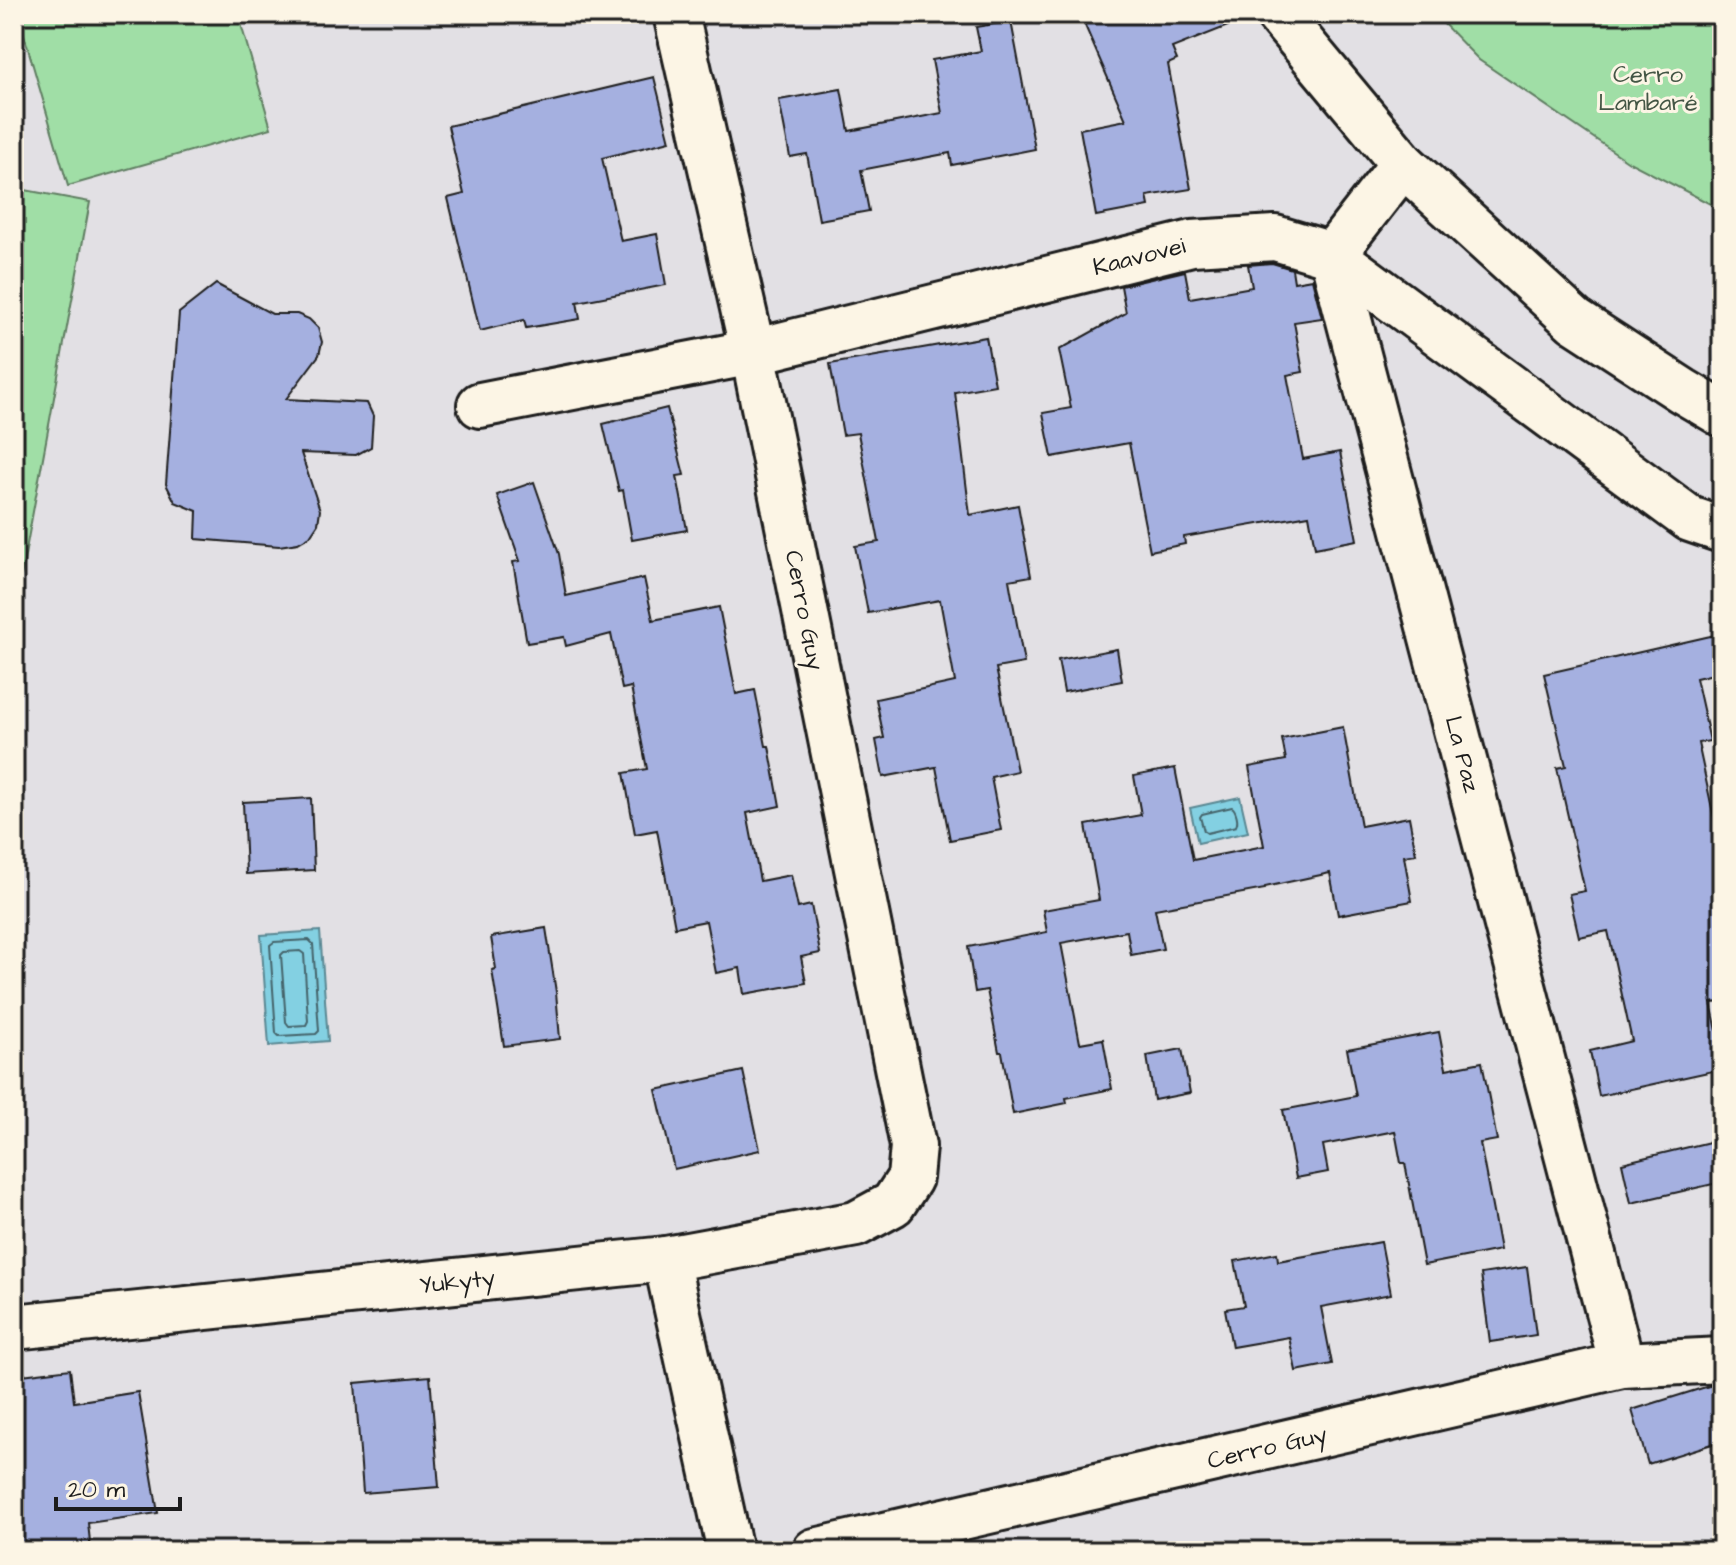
<svg xmlns="http://www.w3.org/2000/svg" width="1736" height="1565" viewBox="0 0 1736 1565" font-family="'Architects Daughter',sans-serif">
  <style>
    .green { fill: #a0dea6; stroke: #5e7d61; stroke-width: 2 }
    .water { fill: #83d0e2; stroke: #5a8893; stroke-width: 2 }
    .lines { fill: none; stroke-linecap: round; stroke-linejoin: round }
    .shore { stroke: #45646b; stroke-width: 2 }
    .building { fill: #a5b0e0; stroke: #1c1c1c; stroke-width: 2 }
    .street-casing { stroke: #1c1c1c; stroke-width: 50 }
    .street { stroke: #fcf5e5; stroke-width: 44 }
    .labels { text-anchor: middle; stroke-width: 6; stroke-linejoin: round; paint-order: stroke }
    .park-label { font-size: 24px; fill: #445645; stroke: #fcf5e5 }
    .street-label { font-size: 24px; fill: #1c1c1c; stroke: #fcf5e5 }
  </style>
  <rect width="100%" height="100%" fill="#e2e0e4"/>
  <filter id="ink" filterUnits="userSpaceOnUse"><feTurbulence type="fractalNoise" baseFrequency=".0125" numOctaves="2"/><feDisplacementMap in="SourceGraphic" scale="16" xChannelSelector="R" yChannelSelector="G"/><feConvolveMatrix kernelMatrix="1 2 1 2 8 2 1 2 1" color-interpolation-filters="sRGB"/></filter>
  <g filter="url(#ink)">
    <g class="green">
      <path d="M18 14H238L271 128 68 186Z"/>
      <path d="M1434 14H1722V210L1629 162 1479 60Z"/>
      <path d="M14 188 90 202 14 615Z"/>
    </g>
    <g class="water">
      <path d="M1240 797 1248 832 1198 843 1190 808Z"/>
      <path d="M320 931 328 1041 269 1046 261 935Z"/>
    </g>
    <g class="lines">
      <g class="shore">
        <path d="M1232 807C1236 810 1239 821 1236 826L1207 833 1204 831 1200 817 1202 814Z"/>
        <path d="M309 940 313 944 319 1031 316 1034 279 1036 276 1033 270 945 274 942Z"/>
        <path d="M300 951 304 954 308 1021 306 1025 289 1026 286 1022 281 955 284 952Z"/>
      </g>
    </g>
    <g class="building">
      <path d="M1080 14H1253V16L1172 48 1177 60 1168 64 1191 189 1147 196 1149 206 1096 216 1080 129 1126 120Z"/>
      <path d="M1011 21 1035 149 952 165 950 153 861 170 869 211 819 220 807 154 790 157 779 100 841 89 849 131 942 113 932 60 981 51 976 27Z"/>
      <path d="M654 77 670 141 602 158 621 241 657 234 666 285 577 302 580 319 526 328 524 320 480 331 448 198 464 194 448 126Z"/>
      <path d="M1272 263 1292 269 1294 282 1312 279 1322 318 1294 322 1303 372 1287 375 1303 459 1340 452 1357 540 1315 548 1309 515 1184 537 1185 544 1150 551 1129 443 1052 457 1043 413 1071 408 1059 350 1126 313 1121 286 1185 271 1190 298 1252 287 1248 265Z"/>
      <path d="M216 284 272 314H297L309 319 318 328 322 342 319 355 286 399 367 403 373 416 371 447 356 455 301 453 320 510 318 524 310 536 298 543 279 546 196 539 197 511 175 502 166 484 179 313Z"/>
      <path d="M986 337 995 385 955 392 970 515 1018 505 1031 576 1009 580 1024 663 996 668 1017 771 991 777 1001 830 950 840 936 767 883 777 876 740 884 738 876 699 955 682 940 600 868 613 855 546 879 542 858 433 843 435 830 364Z"/>
      <path d="M667 408 684 475 677 476 687 530 632 540 623 490 619 491 603 424Z"/>
      <path d="M534 482 559 554 566 596 644 578 653 620 719 607 736 694 755 690 766 746H769L780 806 747 813 760 881 791 875 798 908 811 905 820 953 801 957 806 983 744 994 740 968 716 973 706 921 675 927 657 830 635 834 624 773 647 769 631 687 622 689 611 634 566 646 564 637 527 643 513 562 520 561 497 495Z"/>
      <path d="M1715 635 1722 672 1696 678 1710 741 1698 743 1716 827 1722 825V1002L1711 1003 1722 1054V1069L1599 1096 1590 1051 1632 1041 1608 931 1579 937 1569 894 1585 891 1557 768 1566 766 1544 674Z"/>
      <path d="M1117 649 1122 681 1064 692 1058 660Z"/>
      <path d="M1343 727 1361 826 1409 817 1416 854 1404 856 1412 901 1338 915 1330 873 1265 887V889L1155 909 1163 949 1131 955 1127 931 1061 943 1080 1043 1103 1039 1112 1089 1066 1098 1067 1103 1013 1114 1002 1052H999L987 990 975 992 968 947 1047 932 1043 910 1099 900 1086 825 1141 815 1134 776 1175 768 1193 860 1264 846 1249 767 1286 760 1282 739Z"/>
      <path d="M311 798 314 870 246 874 243 802Z"/>
      <path d="M546 928 556 992 560 1039 504 1046 492 970 496 969 491 937Z"/>
      <path d="M1439 1032 1446 1069 1482 1062 1497 1140 1480 1143 1500 1250 1424 1265 1405 1163H1401L1395 1131 1323 1145 1328 1172 1296 1178 1283 1110 1356 1096 1347 1049Z"/>
      <path d="M1182 1049 1190 1093 1154 1100 1147 1056Z"/>
      <path d="M743 1071 760 1150 674 1169 656 1090Z"/>
      <path d="M1722 1139V1182L1631 1203 1622 1163Z"/>
      <path d="M1381 1242 1391 1294 1321 1307 1332 1364 1296 1371 1289 1337 1232 1347 1225 1309 1244 1306 1235 1261 1277 1253 1278 1261Z"/>
      <path d="M1527 1267 1536 1335 1490 1342 1481 1274Z"/>
      <path d="M70 1369 74 1402 138 1392 158 1513 88 1523 91 1551H14V1376Z"/>
      <path d="M430 1376 439 1487 363 1493 355 1383Z"/>
      <path d="M1722 1385V1441L1648 1464 1632 1410 1709 1386Z"/>
    </g>
    <g class="lines">
      <g class="street-casing">
        <g id="street">
          <path d="M1278 14 1403 164 1575 321 1683 391 1722 414"/>
          <path d="M1332 255 1622 1365"/>
          <path d="M1332 255 1403 164"/>
          <path d="M480 405 753 352 1192 243 1275 238 1332 255 1690 519 1722 530"/>
          <path d="M666 1259 730 1551"/>
          <path d="M14 1327 666 1259 856 1224 893 1204 910 1178 913 1146 753 352 676 14"/>
          <path d="M815 1551 1622 1365 1722 1360"/>
        </g>
      </g>
      <use href="#street" class="street"/>
    </g>
  </g>
  <g class="labels">
    <g class="park-label">
      <text x="1648" y="82">Cerro<tspan x="1648" dy="28">Lambaré</tspan></text>
    </g>
    <g class="street-label">
      <text transform="translate(1139 256) rotate(-14)" y="8">Kaavovei</text>
      <text transform="translate(805 610) rotate(79)" y="8">Cerro Guy</text>
      <text transform="translate(1463 754) rotate(75)" y="8">La Paz</text>
      <text transform="translate(457 1281) rotate(-6)" y="8">Yukyty</text>
      <text transform="translate(1267 1447) rotate(-13)" y="8">Cerro Guy</text>
    </g>
  </g>
  <rect width="1736" height="1565" fill="none" stroke="#fcf5e5" stroke-width="48"/>
  <rect x="24" y="24" width="1688" height="1517" fill="none" stroke="#1c1c1c" stroke-width="3" filter="url(#ink)"/>
  <path d="M56 1497v12h124v-12" fill="none" stroke="#1c1c1c" stroke-width="4"/>
  <text x="68" y="1497" font-size="24" fill="#1c1c1c" stroke="#fcf5e5" stroke-width="6" paint-order="stroke">20 m</text>
</svg>
